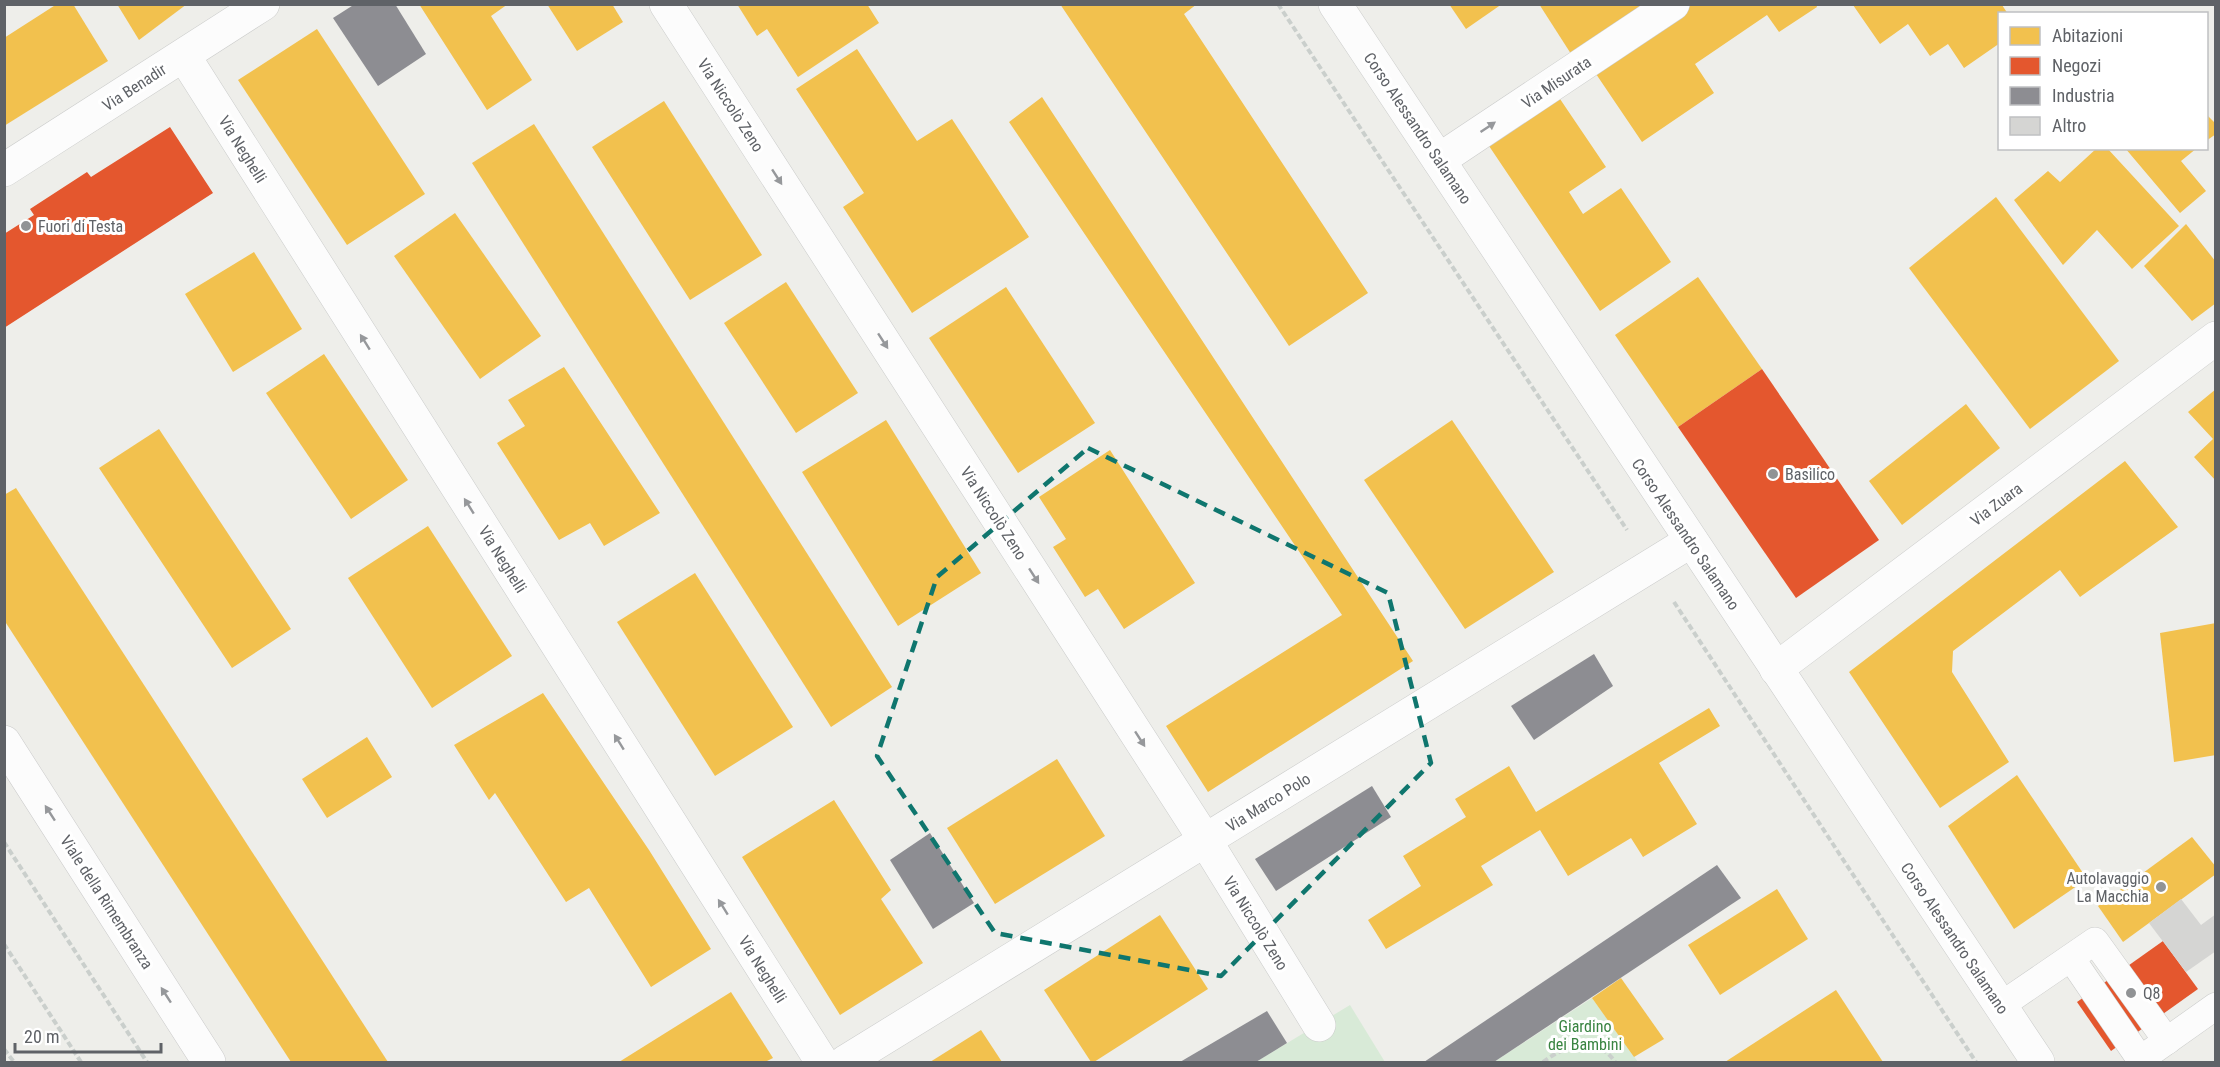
<svg xmlns="http://www.w3.org/2000/svg" width="2220" height="1067" viewBox="0 0 2220 1067" font-family="'Roboto Condensed',sans-serif">
  <style>
    .green { fill: #d8ead7 }
    .homes { fill: #f2c14e }
    .shops { fill: #e4572e }
    .industry { fill: #8d8d92 }
    .building { fill: #d5d5d3 }
    .lines { fill: none; stroke-linecap: round; stroke-linejoin: round }
    .lane-casing { stroke: #cbcccb; stroke-width: 28 }
    .street-casing { stroke: #cbcccb; stroke-width: 34 }
    .secondary-casing { stroke: #cacaca; stroke-width: 34 }
    .path { stroke: #cacfcc; stroke-width: 4; stroke-dasharray: 6 3; stroke-linecap: butt }
    .lane { stroke: #fcfcfc; stroke-width: 27 }
    .street { stroke: #fcfcfc; stroke-width: 33 }
    .secondary { stroke: #fcfcfc; stroke-width: 33 }
    .oneway { fill: #96989b }
    .marked { fill: none; stroke: #0f766e; stroke-width: 4.5; stroke-dasharray: 12 8; stroke-linejoin: round }
    .poi-dot { fill: #919395; stroke: #fff; stroke-width: 2 }
    .labels { text-anchor: middle; stroke-width: 6; stroke-linejoin: round; paint-order: stroke }
    .street-label { font-size: 16px; fill: #5f6267; stroke: #fff }
    .poi-label { font-size: 16px; fill: #5f6267; stroke: #fff; text-anchor: start }
    .park-label { font-size: 16px; fill: #398441; stroke: #fff }
  </style>
  <rect width="100%" height="100%" fill="#eeeeea"/>
  <g class="green">
    <path d="M1592 998 1638 1062H1494Z"/>
    <path d="M1350 1005 1385 1062H1256Z"/>
  </g>
  <g class="homes">
    <path d="M57 4H73L108 61 4 126V38Z"/>
    <path d="M117 4H187L139 40Z"/>
    <path d="M419 4H508L491 16 532 80 487 110Z"/>
    <path d="M547 4H612L623 22 577 51Z"/>
    <path d="M737 4H867L879 23 798 77 767 29 757 36Z"/>
    <path d="M1060 4H1197L1184 14 1368 293 1289 346Z"/>
    <path d="M1449 4H1502L1466 29Z"/>
    <path d="M1539 4H1645L1573 57Z"/>
    <path d="M1693 4H1816L1817 7 1779 32 1767 15 1695 64 1714 93 1642 142 1594 71Z"/>
    <path d="M1853 5H2002L2008 14H2000V43L1964 68 1948 44 1930 56 1908 24 1880 44Z"/>
    <path d="M317 29 425 194 347 245 238 80Z"/>
    <path d="M857 49 917 141 952 119 1029 237 912 313 843 207 864 193 796 89Z"/>
    <path d="M1558 96 1606 167 1569 192 1583 214 1621 188 1671 262 1600 311 1487 143Z"/>
    <path d="M1042 97 1413 661 1208 792 1166 726 1342 615 1009 122Z"/>
    <path d="M664 101 762 255 690 300 592 147Z"/>
    <path d="M2206 114 2216 124V134L2206 141Z"/>
    <path d="M534 124 892 687 831 727 472 163Z"/>
    <path d="M2097 148H2107L2179 226 2132 269 2097 230 2063 265 2014 200 2048 171 2060 182Z"/>
    <path d="M2125 148H2197L2181 161 2206 191 2180 213Z"/>
    <path d="M1996 197 2119 361 2030 429 1909 268Z"/>
    <path d="M455 213 541 336 480 379 394 256Z"/>
    <path d="M2186 224 2216 262V303L2192 321 2144 266Z"/>
    <path d="M254 252 302 329 233 372 185 294Z"/>
    <path d="M1698 277 1762 369 1678 427 1615 335Z"/>
    <path d="M786 282 858 393 796 433 724 323Z"/>
    <path d="M1006 287 1095 423 1018 473 929 338Z"/>
    <path d="M324 354 408 480 351 519 266 393Z"/>
    <path d="M564 367 660 513 604 546 590 523 559 540 497 443 525 426 508 400Z"/>
    <path d="M2216 389V481L2194 457 2213 439 2188 412Z"/>
    <path d="M1966 404 2000 448 1902 525 1869 481Z"/>
    <path d="M886 420 981 573 898 626 802 472Z"/>
    <path d="M1452 420 1554 572 1465 629 1364 480Z"/>
    <path d="M159 429 291 629 232 668 99 468Z"/>
    <path d="M1110 450 1195 583 1124 629 1098 589 1085 597 1053 547 1066 539 1039 497Z"/>
    <path d="M2125 461 2178 527 2080 597 2060 570 1953 651 1952 672 2009 762 1940 808 1849 672Z"/>
    <path d="M16 488 159 708 388 1062H291L4 620V495Z"/>
    <path d="M428 526 512 656 432 708 348 578Z"/>
    <path d="M695 573 793 727 715 776 617 622Z"/>
    <path d="M2216 623V755L2174 762 2160 633Z"/>
    <path d="M543 693 649 850 711 949 651 987 589 888 566 902 495 793 489 800 454 745Z"/>
    <path d="M1709 708 1720 726 1659 763 1697 824 1643 857 1631 838 1568 876 1540 830 1481 866 1493 885 1386 949 1368 920 1421 886 1403 856 1466 817 1455 799 1509 766 1536 812Z"/>
    <path d="M367 737 392 777 327 818 302 779Z"/>
    <path d="M1057 759 1105 836 995 904 947 828Z"/>
    <path d="M2017 775 2087 879 2014 929 1948 826Z"/>
    <path d="M834 800 891 890 881 899 923 963 840 1015 742 857Z"/>
    <path d="M2192 837 2216 867V874L2123 942 2098 906Z"/>
    <path d="M1777 889 1808 939 1720 995 1688 945Z"/>
    <path d="M1160 915 1208 989 1094 1062H1091L1044 990Z"/>
    <path d="M1621 978 1664 1039 1634 1057 1592 998Z"/>
    <path d="M1836 990 1883 1062H1725Z"/>
    <path d="M731 992 773 1058 765 1062H619Z"/>
    <path d="M981 1030 1002 1062H930Z"/>
  </g>
  <g class="shops">
    <path d="M170 127 213 193 4 328V234L34 215 30 209 87 172 91 177Z"/>
    <path d="M1762 369 1879 540 1796 598 1678 427Z"/>
    <path d="M2163 941 2198 989 2111 1051 2077 1002Z"/>
  </g>
  <g class="industry">
    <path d="M355 4H395L426 54 378 86 333 18Z"/>
    <path d="M1594 654 1613 686 1534 740 1511 706Z"/>
    <path d="M1372 786 1391 817 1276 891 1255 859Z"/>
    <path d="M930 833 974 903 933 929 890 860Z"/>
    <path d="M1717 865 1741 898 1494 1062H1424Z"/>
    <path d="M1267 1011 1287 1043 1256 1062H1180Z"/>
  </g>
  <path class="building" d="M2181 899 2201 925 2216 914V951L2186 972 2149 923Z"/>
  <g class="lines">
    <g class="lane-casing">
      <g id="lane">
        <path d="M2071 958 2140 1059"/>
        <path d="M2000 1006 2095 941 2167 1041"/>
        <path d="M2151 1052 2216 1006"/>
      </g>
    </g>
    <g class="street-casing">
      <g id="street">
        <path d="M666 4 1205 840 1319 1025"/>
        <path d="M1335 4 2038 1062"/>
        <path d="M184 56 822 1062"/>
        <path d="M1439 160 1673 4"/>
        <path d="M4 170 263 4"/>
        <path d="M1776 669 2216 338"/>
        <path d="M845 1062 1691 541"/>
      </g>
    </g>
    <g class="secondary-casing">
      <path id="secondary" d="M4 742 209 1062"/>
    </g>
    <g class="path">
      <path d="M1278 4 1627 530"/>
      <path d="M1674 602 1976 1062"/>
      <path d="M4 842 147 1062"/>
      <path d="M4 944 81 1062"/>
      <path d="M4 1049 14 1062"/>
      <path d="M1543 1062C1564 1046 1597 1034 1615 1062"/>
    </g>
    <use href="#lane" class="lane"/>
    <use href="#street" class="street"/>
    <use href="#secondary" class="secondary"/>
  </g>
  <defs><path id="oneway-solid" d="M-6-.8H1V-3.2L6.5 0L1 3.2V.8H-6Z" transform="scale(1.5)"/></defs>
  <g class="oneway">
    <use href="#oneway-solid" transform="translate(1488 127) rotate(-34)"/>
    <use href="#oneway-solid" transform="translate(777 177) rotate(57)"/>
    <use href="#oneway-solid" transform="translate(883 341) rotate(57)"/>
    <use href="#oneway-solid" transform="translate(365 342) rotate(-122)"/>
    <use href="#oneway-solid" transform="translate(469 506) rotate(-122)"/>
    <use href="#oneway-solid" transform="translate(1034 576) rotate(57)"/>
    <use href="#oneway-solid" transform="translate(1140 739) rotate(57)"/>
    <use href="#oneway-solid" transform="translate(619 742) rotate(-122)"/>
    <use href="#oneway-solid" transform="translate(50 813) rotate(-123)"/>
    <use href="#oneway-solid" transform="translate(723 907) rotate(-122)"/>
    <use href="#oneway-solid" transform="translate(166 995) rotate(-123)"/>
  </g>
  <path class="marked" d="M1088 448 1388 593 1431 763 1221 976 995 933 877 756 937 577Z"/>
  <g class="poi-dot">
    <circle cx="26" cy="226" r="6"/>
    <circle cx="1773" cy="474" r="6"/>
    <circle cx="2161" cy="887" r="6"/>
    <circle cx="2131" cy="993" r="6"/>
  </g>
  <g class="labels">
    <g class="street-label">
      <text transform="translate(1556 82) rotate(-34)" y="6">Via Misurata</text>
      <text transform="translate(134 87) rotate(-33)" y="6">Via Benadir</text>
      <text transform="translate(731 105) rotate(57)" y="6">Via Niccolò Zeno</text>
      <text transform="translate(1418 128) rotate(56)" y="6">Corso Alessandro Salamano</text>
      <text transform="translate(243 149) rotate(58)" y="6">Via Neghelli</text>
      <text transform="translate(1996 504) rotate(-37)" y="6">Via Zuara</text>
      <text transform="translate(994 513) rotate(57)" y="6">Via Niccolò Zeno</text>
      <text transform="translate(1686 534) rotate(56)" y="6">Corso Alessandro Salamano</text>
      <text transform="translate(503 559) rotate(58)" y="6">Via Neghelli</text>
      <text transform="translate(1268 802) rotate(-32)" y="6">Via Marco Polo</text>
      <text transform="translate(107 902) rotate(57)" y="6">Viale della Rimembranza</text>
      <text transform="translate(1256 923) rotate(58)" y="6">Via Niccolò Zeno</text>
      <text transform="translate(1955 938) rotate(56)" y="6">Corso Alessandro Salamano</text>
      <text transform="translate(763 969) rotate(58)" y="6">Via Neghelli</text>
    </g>
    <g class="poi-label">
      <text x="38" y="232">Fuori di Testa</text>
      <text x="1785" y="480">Basilico</text>
      <text x="2149" y="884" text-anchor="end">Autolavaggio<tspan x="2149" dy="18">La Macchia</tspan></text>
      <text x="2143" y="999">Q8</text>
    </g>
    <g class="park-label">
      <text x="1585" y="1032">Giardino<tspan x="1585" dy="18">dei Bambini</tspan></text>
    </g>
  </g>
  <rect width="2220" height="1067" fill="none" stroke="#5f6267" stroke-width="12"/>
  <rect x="1998" y="12" width="210" height="138" fill="#ffffff" stroke="#bfc0c2" stroke-width="1.5"/>
  <rect x="2010" y="27" width="30" height="18" fill="#f2c14e" stroke="#bfc0c2" stroke-width="1.5"/>
  <text x="2052" y="42" font-size="18" fill="#5f6267">Abitazioni</text>
  <rect x="2010" y="57" width="30" height="18" fill="#e4572e" stroke="#bfc0c2" stroke-width="1.5"/>
  <text x="2052" y="72" font-size="18" fill="#5f6267">Negozi</text>
  <rect x="2010" y="87" width="30" height="18" fill="#8d8d92" stroke="#bfc0c2" stroke-width="1.5"/>
  <text x="2052" y="102" font-size="18" fill="#5f6267">Industria</text>
  <rect x="2010" y="117" width="30" height="18" fill="#d5d5d3" stroke="#bfc0c2" stroke-width="1.5"/>
  <text x="2052" y="132" font-size="18" fill="#5f6267">Altro</text>
  <path d="M15 1043v9h146v-9" fill="none" stroke="#5f6267" stroke-width="3"/>
  <text x="24" y="1043" font-size="18" fill="#5f6267" stroke="#ffffff" stroke-width="4.5" paint-order="stroke">20 m</text>
</svg>
